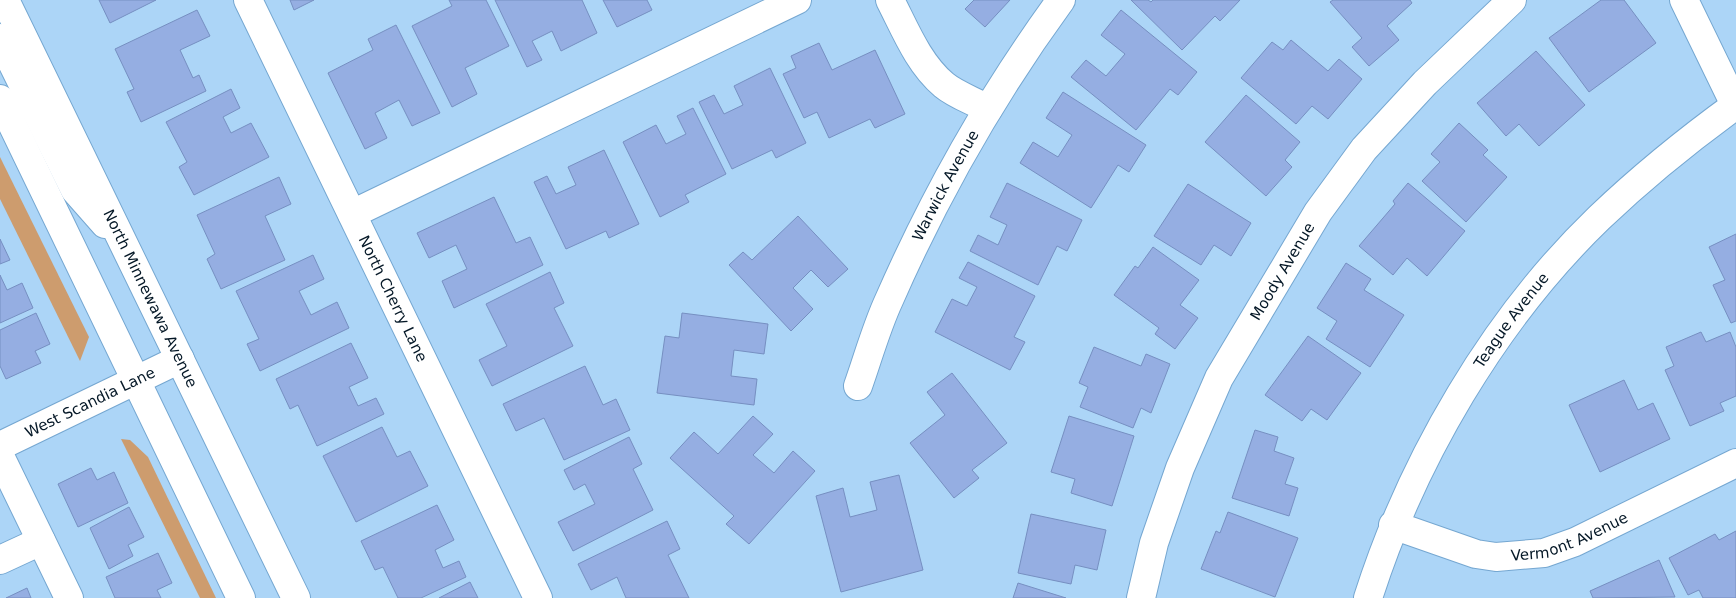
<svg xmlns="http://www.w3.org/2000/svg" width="1736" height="598" viewBox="0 0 1736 598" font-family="'DejaVu Sans',sans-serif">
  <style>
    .green { fill: #cd9c6e }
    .building { fill: #95aee2; stroke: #768fc1 }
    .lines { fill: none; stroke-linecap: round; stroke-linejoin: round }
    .minor-casing { stroke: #75a7d1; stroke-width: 30 }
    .major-casing { stroke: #75a7d1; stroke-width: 30 }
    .minor { stroke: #fff; stroke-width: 28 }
    .major { stroke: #fff; stroke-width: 28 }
    .labels { text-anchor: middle; stroke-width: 4; stroke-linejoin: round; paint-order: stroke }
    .street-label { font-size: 15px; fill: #041726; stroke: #c2e1fb }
  </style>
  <rect width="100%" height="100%" fill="#acd5f7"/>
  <g class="green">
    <path d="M0 157 89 337 80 361 0 199Z"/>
    <path d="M121 439 130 440 148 457 216 598H200Z"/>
  </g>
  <g class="building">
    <path d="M99 0H156L110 23Z"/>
    <path d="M290 0H314L294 10Z"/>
    <path d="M449 0H486L509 46 465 68 477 94 452 107 412 26 452 6Z"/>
    <path d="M495 0H582L597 33 561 51 552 31 532 41 542 60 527 67Z"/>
    <path d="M603 0H647L652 10 617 27Z"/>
    <path d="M974 0H1010L985 27 965 9Z"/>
    <path d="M1131 0H1148L1151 2 1153 0H1240L1220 21 1215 16 1182 50Z"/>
    <path d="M1333 0H1410L1412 3 1387 26 1399 40 1369 66 1352 47 1362 38 1330 2Z"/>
    <path d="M1601 0H1624L1656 43 1589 92 1549 38Z"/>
    <path d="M197 10 210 36 180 50 193 78 199 75 206 91 141 122 127 92 134 89 115 49Z"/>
    <path d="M1121 10 1197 72 1178 95 1170 89 1136 130 1071 77 1086 60 1106 76 1125 54 1101 35Z"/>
    <path d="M396 25 440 113 412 126 399 100 375 113 387 138 365 149 328 73 373 50 368 39Z"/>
    <path d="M1291 40 1328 71 1339 59 1362 79 1328 119 1312 106 1296 124 1241 78 1272 42 1283 50Z"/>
    <path d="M819 43 832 70 875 50 905 114 875 128 870 119 829 138 817 112 804 118 783 74 796 68 791 56Z"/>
    <path d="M1536 51 1585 105 1539 146 1519 124 1506 136 1477 103Z"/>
    <path d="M770 68 806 143 776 158 772 150 732 169 699 102 714 95 724 114 743 105 734 86Z"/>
    <path d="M231 89 240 108 223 117 231 133 251 123 269 157 194 195 179 167 187 162 166 122Z"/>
    <path d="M1063 92 1146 145 1129 172 1118 165 1091 208 1020 163 1033 142 1058 157 1072 135 1046 118Z"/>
    <path d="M1246 95 1300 142 1285 160 1292 167 1266 196 1205 142Z"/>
    <path d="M693 108 726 174 685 195 689 202 660 217 623 142 656 125 666 144 686 134 677 116Z"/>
    <path d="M1459 123 1488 150 1483 155 1507 177 1466 222 1422 181 1440 162 1431 154Z"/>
    <path d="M604 150 639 224 609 238 606 231 566 249 534 182 547 176 556 194 576 185 568 167Z"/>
    <path d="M279 177 291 204 265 216 285 260 221 289 207 259 215 254 197 215Z"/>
    <path d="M1007 183 1082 220 1067 251 1057 246 1038 285 970 251 978 235 998 245 1007 225 990 217Z"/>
    <path d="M1408 183 1465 231 1427 276 1407 258 1393 275 1359 246 1395 204 1393 201Z"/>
    <path d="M1188 184 1251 223 1231 256 1214 245 1201 265 1154 236Z"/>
    <path d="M494 197 516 243 530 237 543 265 454 308 442 281 467 269 456 245 429 258 417 233Z"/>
    <path d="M798 216 848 269 828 287 811 270 793 288 813 309 791 331 729 265 743 252 752 260Z"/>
    <path d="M1736 234V321L1731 323 1713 285 1725 280 1709 247Z"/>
    <path d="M0 239 10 260 0 264Z"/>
    <path d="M1153 247 1199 280 1180 305 1198 318 1175 349 1155 334 1159 328 1114 295 1135 266 1138 268Z"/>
    <path d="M313 255 324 279 299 291 311 315 337 302 349 328 260 371 247 344 259 339 236 291Z"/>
    <path d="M968 262 1035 296 1014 337 1025 342 1010 370 935 332 952 299 967 306 977 287 959 278Z"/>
    <path d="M1346 263 1371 279 1364 290 1404 315 1370 367 1326 339 1337 321 1317 308Z"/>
    <path d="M550 272 564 303 554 308 573 346 492 386 479 360 507 346 486 304Z"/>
    <path d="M0 275 7 290 22 283 33 308 0 323Z"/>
    <path d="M36 313 50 344 35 351 41 363 6 379 0 366V330Z"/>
    <path d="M682 313 768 324 764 354 734 350 731 376 757 379 754 405 657 393 665 336 679 338Z"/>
    <path d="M1701 332 1706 342 1730 332 1736 347V396L1720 403 1724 411 1690 426 1665 370 1674 366 1666 347Z"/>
    <path d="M1308 336 1361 373 1327 420 1311 409 1302 421 1265 395Z"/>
    <path d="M351 343 368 378 349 387 358 406 376 398 384 414 317 446 298 405 290 409 276 379Z"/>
    <path d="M1094 347 1141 366 1146 354 1170 364 1151 413 1141 408 1133 428 1080 407 1088 387 1079 383Z"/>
    <path d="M585 366 603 405 616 399 630 430 564 460 544 418 516 431 503 404Z"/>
    <path d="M952 373 1007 443 972 470 979 478 954 498 910 443 945 415 927 392Z"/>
    <path d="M1624 380 1638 410 1653 403 1670 439 1600 472 1569 405Z"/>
    <path d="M753 416 773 434 753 455 774 473 793 451 815 471 749 544 726 524 734 516 670 458 694 432 718 454Z"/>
    <path d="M1069 416 1134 436 1112 506 1071 493 1075 479 1051 472Z"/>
    <path d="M382 427 397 457 410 451 428 486 356 522 323 456Z"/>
    <path d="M1255 430 1278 437 1274 451 1294 458 1285 484 1298 488 1289 516 1232 498Z"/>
    <path d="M629 437 642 464 633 469 653 510 573 551 558 522 595 504 585 484 574 490 564 470Z"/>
    <path d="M91 468 97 480 114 472 128 503 78 527 58 484Z"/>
    <path d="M899 475 923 570 841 592 816 496 843 488 850 517 877 510 870 482Z"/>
    <path d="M437 505 454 540 435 550 443 568 459 561 466 577 421 598H398L383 567 375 570 361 541Z"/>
    <path d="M129 507 144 537 128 545 133 556 109 569 90 528Z"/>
    <path d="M1228 512 1298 538 1275 597 1201 569 1216 531 1220 533Z"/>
    <path d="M1031 514 1106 530 1097 570 1075 565 1071 584 1018 573Z"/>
    <path d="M667 521 680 549 668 555 689 598H626L617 577 591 590 578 564Z"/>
    <path d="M1736 531V598H1703L1699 590 1688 595 1669 558 1715 534 1719 540Z"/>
    <path d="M158 553 172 583 157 590 161 598H115L106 577Z"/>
    <path d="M1659 560 1675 597 1593 598 1590 591Z"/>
    <path d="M470 582 478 598H439Z"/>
    <path d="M1018 583 1066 598H1013Z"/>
    <path d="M27 588 31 598H6Z"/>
  </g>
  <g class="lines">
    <g class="minor-casing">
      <g id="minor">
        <path id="s1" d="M248 0 538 598"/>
        <path d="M890 0C905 29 918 63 944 85 956 95 974 101 988 109"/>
        <path d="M1684 0 1735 105"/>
        <path d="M352 214 797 0"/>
        <path id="s2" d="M858 386C868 358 876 328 889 300 935 195 993 93 1061 0"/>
        <path id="s3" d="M0 446 180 359"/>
        <path d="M0 456 69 598"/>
        <path id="s4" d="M1393 525 1476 554 1496 557 1544 553 1575 542 1736 463"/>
        <path d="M0 560 41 541"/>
        <path id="s5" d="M1141 598 1154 543 1180 468 1219 378 1318 212 1364 149 1425 83 1512 0"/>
        <path id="s6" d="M1368 598C1412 460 1494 319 1599 218 1642 177 1689 139 1736 105"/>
      </g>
    </g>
    <g class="major-casing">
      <g id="major">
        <path id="s7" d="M5 0 296 598"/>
        <path d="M0 38 75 190 105 224"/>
        <path d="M0 99 241 598"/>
      </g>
    </g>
    <use href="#minor" class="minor"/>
    <use href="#major" class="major"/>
  </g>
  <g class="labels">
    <g class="street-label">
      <text dy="5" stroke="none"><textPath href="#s2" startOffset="219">Warwick Avenue</textPath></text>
      <text dy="5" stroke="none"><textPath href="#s5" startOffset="358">Moody Avenue</textPath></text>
      <text dy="5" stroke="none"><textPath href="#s7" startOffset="332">North Minnewawa Avenue</textPath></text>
      <text dy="5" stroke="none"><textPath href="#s1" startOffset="332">North Cherry Lane</textPath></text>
      <text dy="5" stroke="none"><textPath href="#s6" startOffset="314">Teague Avenue</textPath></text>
      <text dy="5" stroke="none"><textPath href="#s3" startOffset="100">West Scandia Lane</textPath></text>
      <text dy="5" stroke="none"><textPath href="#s4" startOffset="185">Vermont Avenue</textPath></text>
    </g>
  </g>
</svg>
